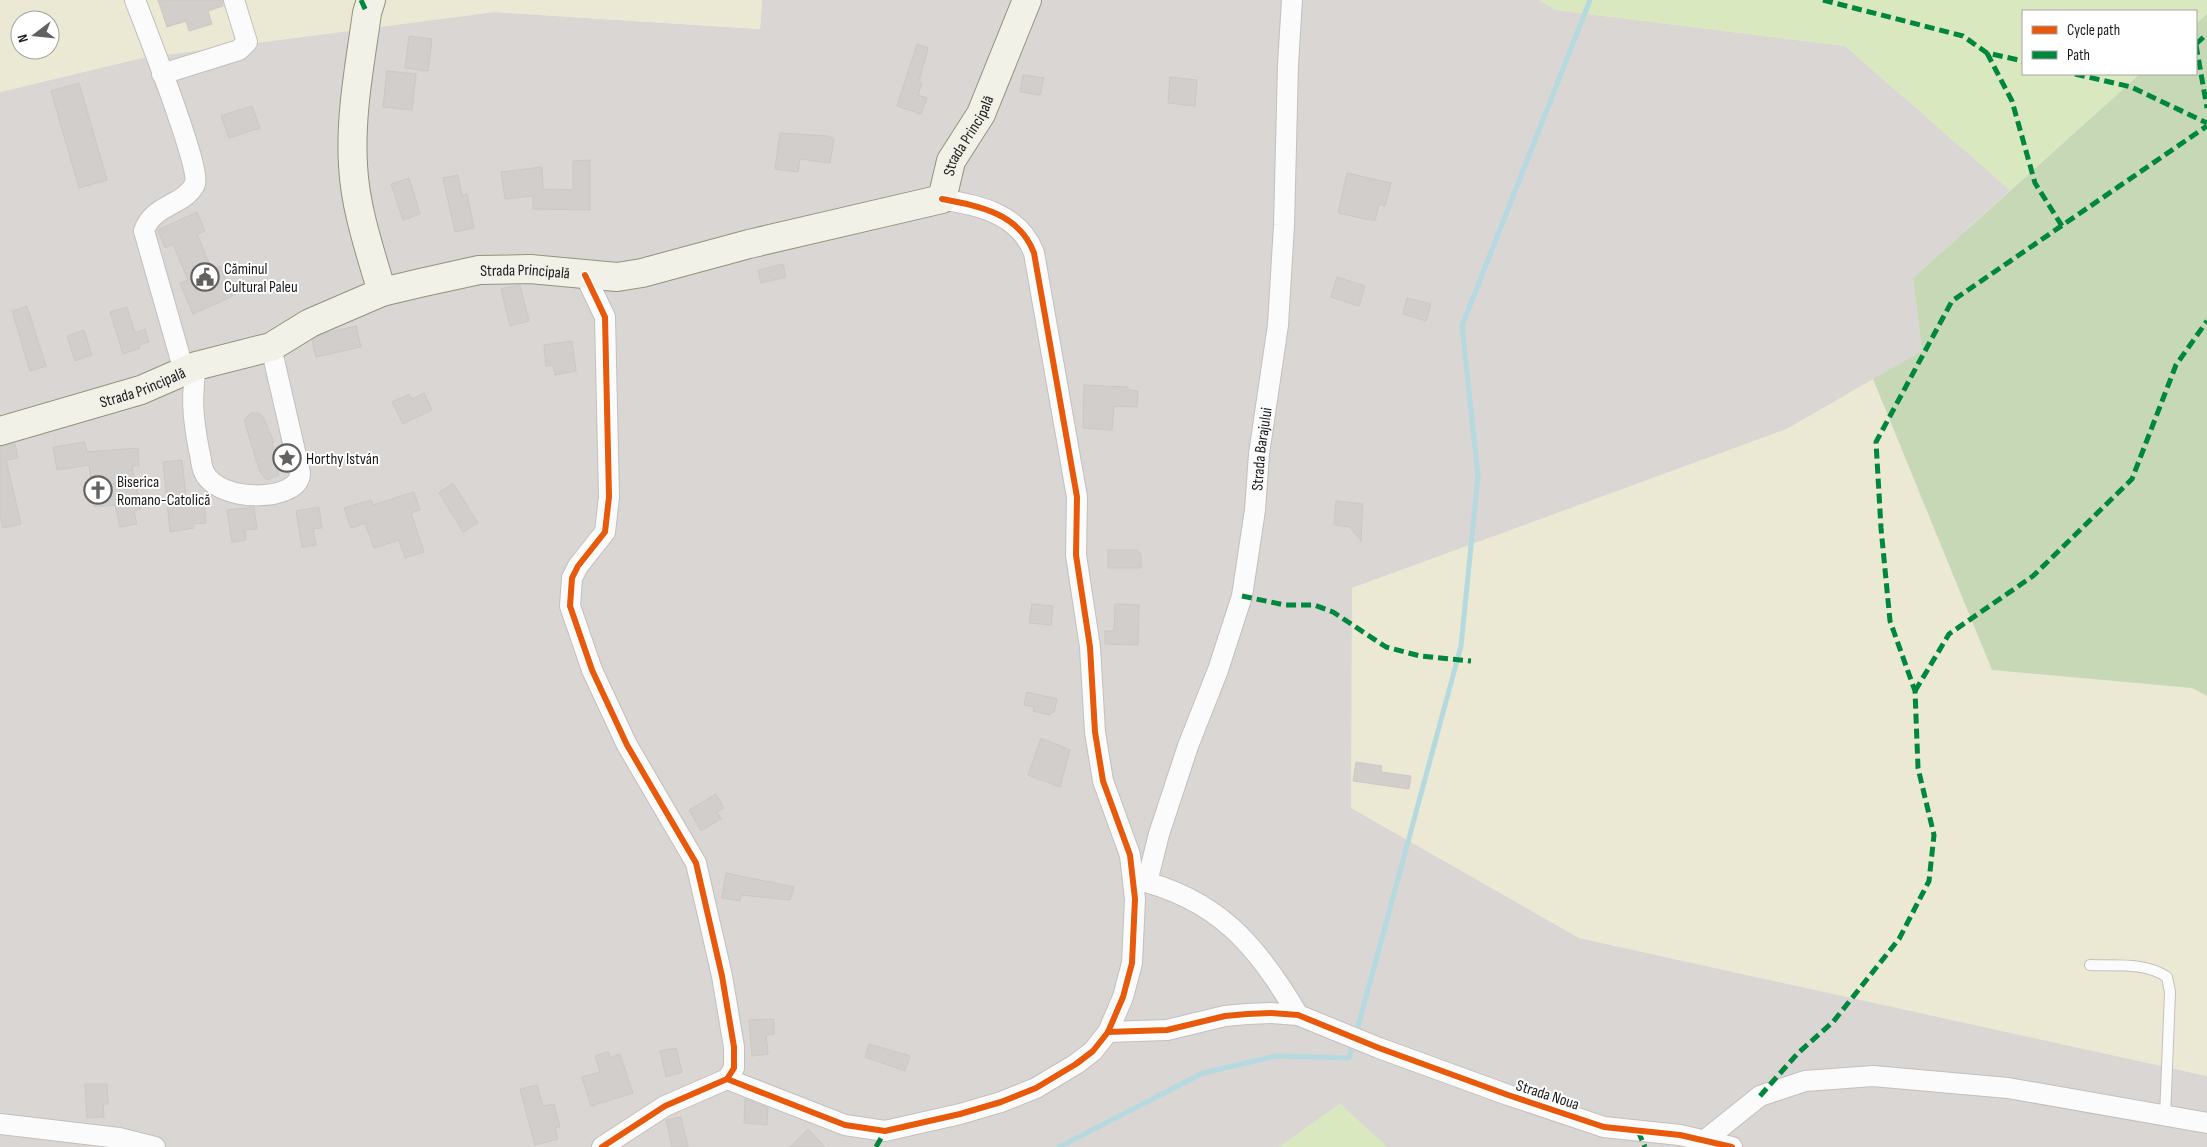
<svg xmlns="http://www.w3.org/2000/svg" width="2207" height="1147" viewBox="0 0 2207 1147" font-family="'Sofia Sans Condensed',sans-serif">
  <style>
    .residential { fill: #d9d6d4 }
    .farmland { fill: #ebe9d4; fill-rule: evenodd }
    .grass { fill: #dae8bf }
    .forest { fill: #c7d8b7 }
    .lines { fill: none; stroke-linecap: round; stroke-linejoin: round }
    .stream { stroke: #b5d9de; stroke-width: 5 }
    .building { fill: #d2cecb; stroke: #cdc7c4 }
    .lane-casing { stroke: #c2c0be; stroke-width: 12 }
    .street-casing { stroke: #c2c0be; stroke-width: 22 }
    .secondary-casing { stroke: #94927b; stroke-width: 30 }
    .lane { stroke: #fcfbfb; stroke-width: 10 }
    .street { stroke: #fcfbfb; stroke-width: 20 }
    .secondary { stroke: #f2f1e8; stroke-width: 28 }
    .quiet { stroke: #00873e; stroke-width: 5; stroke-dasharray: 10 5; stroke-linecap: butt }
    .cycleway-casing { stroke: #fff; stroke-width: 9 }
    .cycleway { stroke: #e8590c; stroke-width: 6 }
    .labels { text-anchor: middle; stroke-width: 4; stroke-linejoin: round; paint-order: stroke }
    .street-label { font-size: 16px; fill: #1a1a1a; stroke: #fff }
    .poi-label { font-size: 16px; fill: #1a1a1a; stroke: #fff; text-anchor: start }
  </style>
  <rect width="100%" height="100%" fill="#eae6e2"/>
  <path class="residential" d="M762 0H1539L1556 10 1845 46 2010 190 1913 278 1922 351 1787 429 1352 588 1579 938 2207 1076V1147H1387L1340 1104 1279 1147H0V92L142 58 494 12 760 29Z"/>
  <g class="farmland">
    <path d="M0 0H762L760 29 494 12 142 58 0 92ZM20 20H50V50H20Z"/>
    <path d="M1873 379 1992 670 2192 688 2207 696V1076L1579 938 1351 808 1352 588 1787 429Z"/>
  </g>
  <g class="grass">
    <path d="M1539 0H2207V14L2196 24V11H2023V74H2140L2010 190 1845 46 1556 10Z"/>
    <path d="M1340 1104 1387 1147H1279Z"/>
  </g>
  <path class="forest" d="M2207 14V696L2192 688 1992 670 1873 379 1922 351 1913 278 2140 74H2196V24Z"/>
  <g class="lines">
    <g class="stream">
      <path d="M1356 1034 1461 646 1478 476 1462 326 1590 0"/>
      <path d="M1059 1147 1203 1073 1276 1056 1349 1058 1353 1042"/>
    </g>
  </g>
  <g class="building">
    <path d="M158 0H222L223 6 208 11 212 24 189 31 186 21 167 27Z"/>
    <path d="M409 36 432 39 428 71 405 68Z"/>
    <path d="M917 44 928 48 919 81 922 83 918 95 927 98 921 114 897 106Z"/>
    <path d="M387 71 416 74 412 110 383 107Z"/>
    <path d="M1023 75 1044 78 1040 95 1020 92Z"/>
    <path d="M1170 77 1197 80 1195 106 1168 103Z"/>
    <path d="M79 83 107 180 79 188 51 91Z"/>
    <path d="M252 106 260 128 229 138 221 116Z"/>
    <path d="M780 133 828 136 834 139 830 163 800 159 798 172 775 169Z"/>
    <path d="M590 160V210L533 209V196L505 199 501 172 542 167 543 189 573 190V161Z"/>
    <path d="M1347 173 1391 183 1385 206 1379 204 1375 221 1338 213Z"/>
    <path d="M458 175 462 196 467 194 474 228 455 232 443 178Z"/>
    <path d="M409 178 420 214 403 220 391 184Z"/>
    <path d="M197 212 205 231 197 234 212 270 220 266 233 296 193 314 180 283 188 280 173 244 165 248 158 230Z"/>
    <path d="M783 264 786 277 761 283 758 270Z"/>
    <path d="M1337 277 1365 286 1359 306 1331 297Z"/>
    <path d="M520 285 529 321 510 326 501 289Z"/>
    <path d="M1407 298 1431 304 1426 321 1403 314Z"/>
    <path d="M27 306 46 366 30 371 12 311Z"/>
    <path d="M127 307 135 333 145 329 149 342 139 345 140 348 123 354 110 312Z"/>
    <path d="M356 326 361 347 316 357 312 340 323 334Z"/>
    <path d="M84 330 92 355 75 361 67 336Z"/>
    <path d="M572 341 576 371 555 375 553 365 546 366 544 345Z"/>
    <path d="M1084 385 1128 387V390L1138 391 1137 407 1114 406 1112 430 1083 428Z"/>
    <path d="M424 393 432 410 403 424 392 402 409 394 412 399Z"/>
    <path d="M251 413H258L263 417 274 442 272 443 278 463 275 464 279 475 267 480 260 472 245 424V419Z"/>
    <path d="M85 442 87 452 138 448 139 466H132L141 509 134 511 137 524 120 527 115 505 94 507 89 465 57 470 53 447Z"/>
    <path d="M15 444 18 458 6 460 21 524 3 528 0 517V447Z"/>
    <path d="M182 460 187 505 204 503 206 523 193 524 194 528 170 532 163 462Z"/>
    <path d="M453 483 478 523 463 532 439 493Z"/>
    <path d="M414 492 420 510 411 513 424 552 405 558 399 540 374 548 365 523 351 528 344 508 371 500 373 505Z"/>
    <path d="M1336 501 1363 504 1361 541 1350 527 1334 525Z"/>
    <path d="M254 507 257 529 245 530 246 540 232 542 227 510Z"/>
    <path d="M319 507 322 528 313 529 316 545 302 547 296 511Z"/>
    <path d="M1108 550H1136L1141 554V568H1108Z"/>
    <path d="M1032 604 1053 606 1051 625 1029 623Z"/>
    <path d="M1115 604 1139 605 1138 645 1105 644V631H1114Z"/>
    <path d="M1027 692 1057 699 1054 712H1052L1050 715 1033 711 1034 707 1024 705Z"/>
    <path d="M1041 738 1070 750 1060 787 1028 775Z"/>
    <path d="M1356 762 1382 766 1381 772 1411 776 1409 789 1353 781Z"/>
    <path d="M716 794 724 808 717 812 721 819 701 831 689 810Z"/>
    <path d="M726 873 794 887 790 900 741 895 740 901 722 898Z"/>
    <path d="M774 1019V1034L766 1035 768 1054 752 1056 749 1020Z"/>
    <path d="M869 1044 910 1056 905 1071 865 1057Z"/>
    <path d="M676 1048 682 1072 666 1077 660 1051Z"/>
    <path d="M608 1052 610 1058 620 1054 633 1093 591 1106 582 1077 600 1072 595 1056Z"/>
    <path d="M85 1084H107L108 1104H103L104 1117 87 1118Z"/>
    <path d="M537 1085 543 1106 554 1104 560 1127 555 1128 558 1139 535 1145 520 1089Z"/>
    <path d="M745 1099 768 1108 767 1125 744 1123Z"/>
    <path d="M681 1117 688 1147H672L666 1120Z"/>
    <path d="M808 1129 825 1147H790Z"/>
  </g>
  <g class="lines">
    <g class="lane-casing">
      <path id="lane" d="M2090 965C2116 966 2145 962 2167 977L2170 992 2165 1117"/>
    </g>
    <g class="street-casing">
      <g id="street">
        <path d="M135 0C144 24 202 170 195 184 184 206 153 204 144 231L184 371"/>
        <path d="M162 74 239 50 247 42 234 0"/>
        <path d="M585 275 605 317 609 497 605 532 578 566 572 578 570 606 592 670 627 745 696 863 722 976 734 1047V1068L727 1079 665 1106 602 1147"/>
        <path d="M196 366C191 398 193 419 199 450 201 457 201 466 204 472 219 504 300 502 300 473L271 347"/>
        <path d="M1134 879C1217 898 1257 945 1298 1015"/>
        <path id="s1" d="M1147 882 1159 834 1188 746 1218 670 1242 596 1255 510 1259 454 1278 325 1284 225 1288 65 1292 0"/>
        <path d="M1108 1032 1167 1030 1225 1016 1247 1014 1271 1013 1298 1015 1379 1048 1508 1095 1604 1127 1680 1135 1732 1147"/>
        <path d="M727 1079 845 1125 885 1131 960 1114 1001 1102 1036 1088 1076 1064 1093 1051 1108 1032 1123 997 1132 963 1135 899 1130 855 1103 781 1095 732 1090 647 1076 555 1077 497 1034 253C1019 213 979 206 942 199"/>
        <path d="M0 1124 119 1138 155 1147"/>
        <path d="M1705 1140 1760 1096 1805 1081 1873 1076 2008 1088 2207 1123"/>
      </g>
    </g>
    <g class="secondary-casing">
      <g id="secondary">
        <path d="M371 0 367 13C360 64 350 114 353 165 355 208 370 251 382 292"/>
        <path id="s2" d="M0 431 141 390 196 366 271 347 310 323 382 292 420 283 479 270 530 269 617 277 642 273 749 244 942 199 951 161 981 114 1027 0"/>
      </g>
    </g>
    <use href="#lane" class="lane"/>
    <use href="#street" class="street"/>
    <use href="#secondary" class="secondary"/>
    <g class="quiet">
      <path d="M361 0 367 13"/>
      <path d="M1823 0 1963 36 1987 53 2023 61"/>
      <path d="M2196 44 2207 34"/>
      <path d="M2196 45 2207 108"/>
      <path d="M1987 53 2012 101 2035 183 2062 226"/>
      <path d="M2075 74 2131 87 2207 123"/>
      <path d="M1242 596 1285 605H1314L1333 612 1386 647 1420 656 1471 661"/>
      <path d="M1915 691 1949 634 2033 576 2132 479 2176 365 2207 321"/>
      <path d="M1760 1096 1798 1053 1833 1022 1899 939 1929 881 1934 835 1918 768 1915 691 1890 621 1881 528 1876 442 1952 301 2207 126"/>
      <path d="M1638 1131 1645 1147"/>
      <path d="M876 1147 885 1131"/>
    </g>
    <g class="cycleway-casing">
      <g id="cycleway">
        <path d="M585 275 605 317 609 497 605 532 578 566 572 578 570 606 592 670 627 745 696 863 722 976 734 1047V1068L727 1079 665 1106 602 1147"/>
        <path d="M1108 1032 1167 1030 1225 1016 1247 1014 1271 1013 1298 1015 1379 1048 1508 1095 1604 1127 1680 1135 1732 1147"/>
        <path d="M727 1079 845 1125 885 1131 960 1114 1001 1102 1036 1088 1076 1064 1093 1051 1108 1032 1123 997 1132 963 1135 899 1130 855 1103 781 1095 732 1090 647 1076 555 1077 497 1034 253C1019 213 979 206 942 199"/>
      </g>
    </g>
    <use href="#cycleway" class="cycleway"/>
  </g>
  <defs>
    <g id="civic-ring" transform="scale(1.4375)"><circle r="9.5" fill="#fff" stroke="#636160" stroke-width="1.5"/><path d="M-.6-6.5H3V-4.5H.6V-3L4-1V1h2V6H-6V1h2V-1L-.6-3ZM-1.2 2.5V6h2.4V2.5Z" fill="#636160"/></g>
    <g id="sight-ring" transform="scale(1.4375)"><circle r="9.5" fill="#fff" stroke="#636160" stroke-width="1.5"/><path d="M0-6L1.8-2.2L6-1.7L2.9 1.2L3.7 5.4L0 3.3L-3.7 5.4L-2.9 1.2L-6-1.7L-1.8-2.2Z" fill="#636160"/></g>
    <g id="church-ring" transform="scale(1.4375)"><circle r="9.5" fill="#fff" stroke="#636160" stroke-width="1.5"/><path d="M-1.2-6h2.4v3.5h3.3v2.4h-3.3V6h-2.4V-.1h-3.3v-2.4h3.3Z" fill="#636160"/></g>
  </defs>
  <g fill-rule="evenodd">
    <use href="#civic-ring" x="205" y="277"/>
    <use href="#sight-ring" x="287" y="458"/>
    <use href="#church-ring" x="98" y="490"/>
  </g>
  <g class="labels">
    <g class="street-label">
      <text dy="6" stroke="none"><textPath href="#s2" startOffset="1050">Strada Principală</textPath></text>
      <text dy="6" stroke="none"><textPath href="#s2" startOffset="554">Strada Principală</textPath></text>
      <text dy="6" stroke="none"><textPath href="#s2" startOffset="149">Strada Principală</textPath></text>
      <text dy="6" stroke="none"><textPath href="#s1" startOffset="450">Strada Barajului</textPath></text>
      <text transform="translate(1548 1094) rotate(18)" y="6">Strada Noua</text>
    </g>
    <g class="poi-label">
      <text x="224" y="274">Căminul<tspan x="224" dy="18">Cultural Paleu</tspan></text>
      <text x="306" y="464">Horthy István</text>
      <text x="117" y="487">Biserica<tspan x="117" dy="18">Romano-Catolică</tspan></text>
    </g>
  </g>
  <rect x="2022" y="10" width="175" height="65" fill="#ffffff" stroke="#a3a3a3"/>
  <rect x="2032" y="26" width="25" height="8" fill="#e8590c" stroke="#a3a3a3"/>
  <text x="2067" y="35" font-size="15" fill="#1a1a1a">Cycle path</text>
  <rect x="2032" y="51" width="25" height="8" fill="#00873e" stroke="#a3a3a3"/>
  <text x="2067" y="60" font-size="15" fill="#1a1a1a">Path</text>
  <g transform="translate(35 35) rotate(254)"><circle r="24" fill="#ffffff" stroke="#a3a3a3"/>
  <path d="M0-4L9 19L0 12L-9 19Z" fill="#636160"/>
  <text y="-8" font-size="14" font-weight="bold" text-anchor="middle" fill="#1a1a1a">N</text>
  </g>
</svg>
